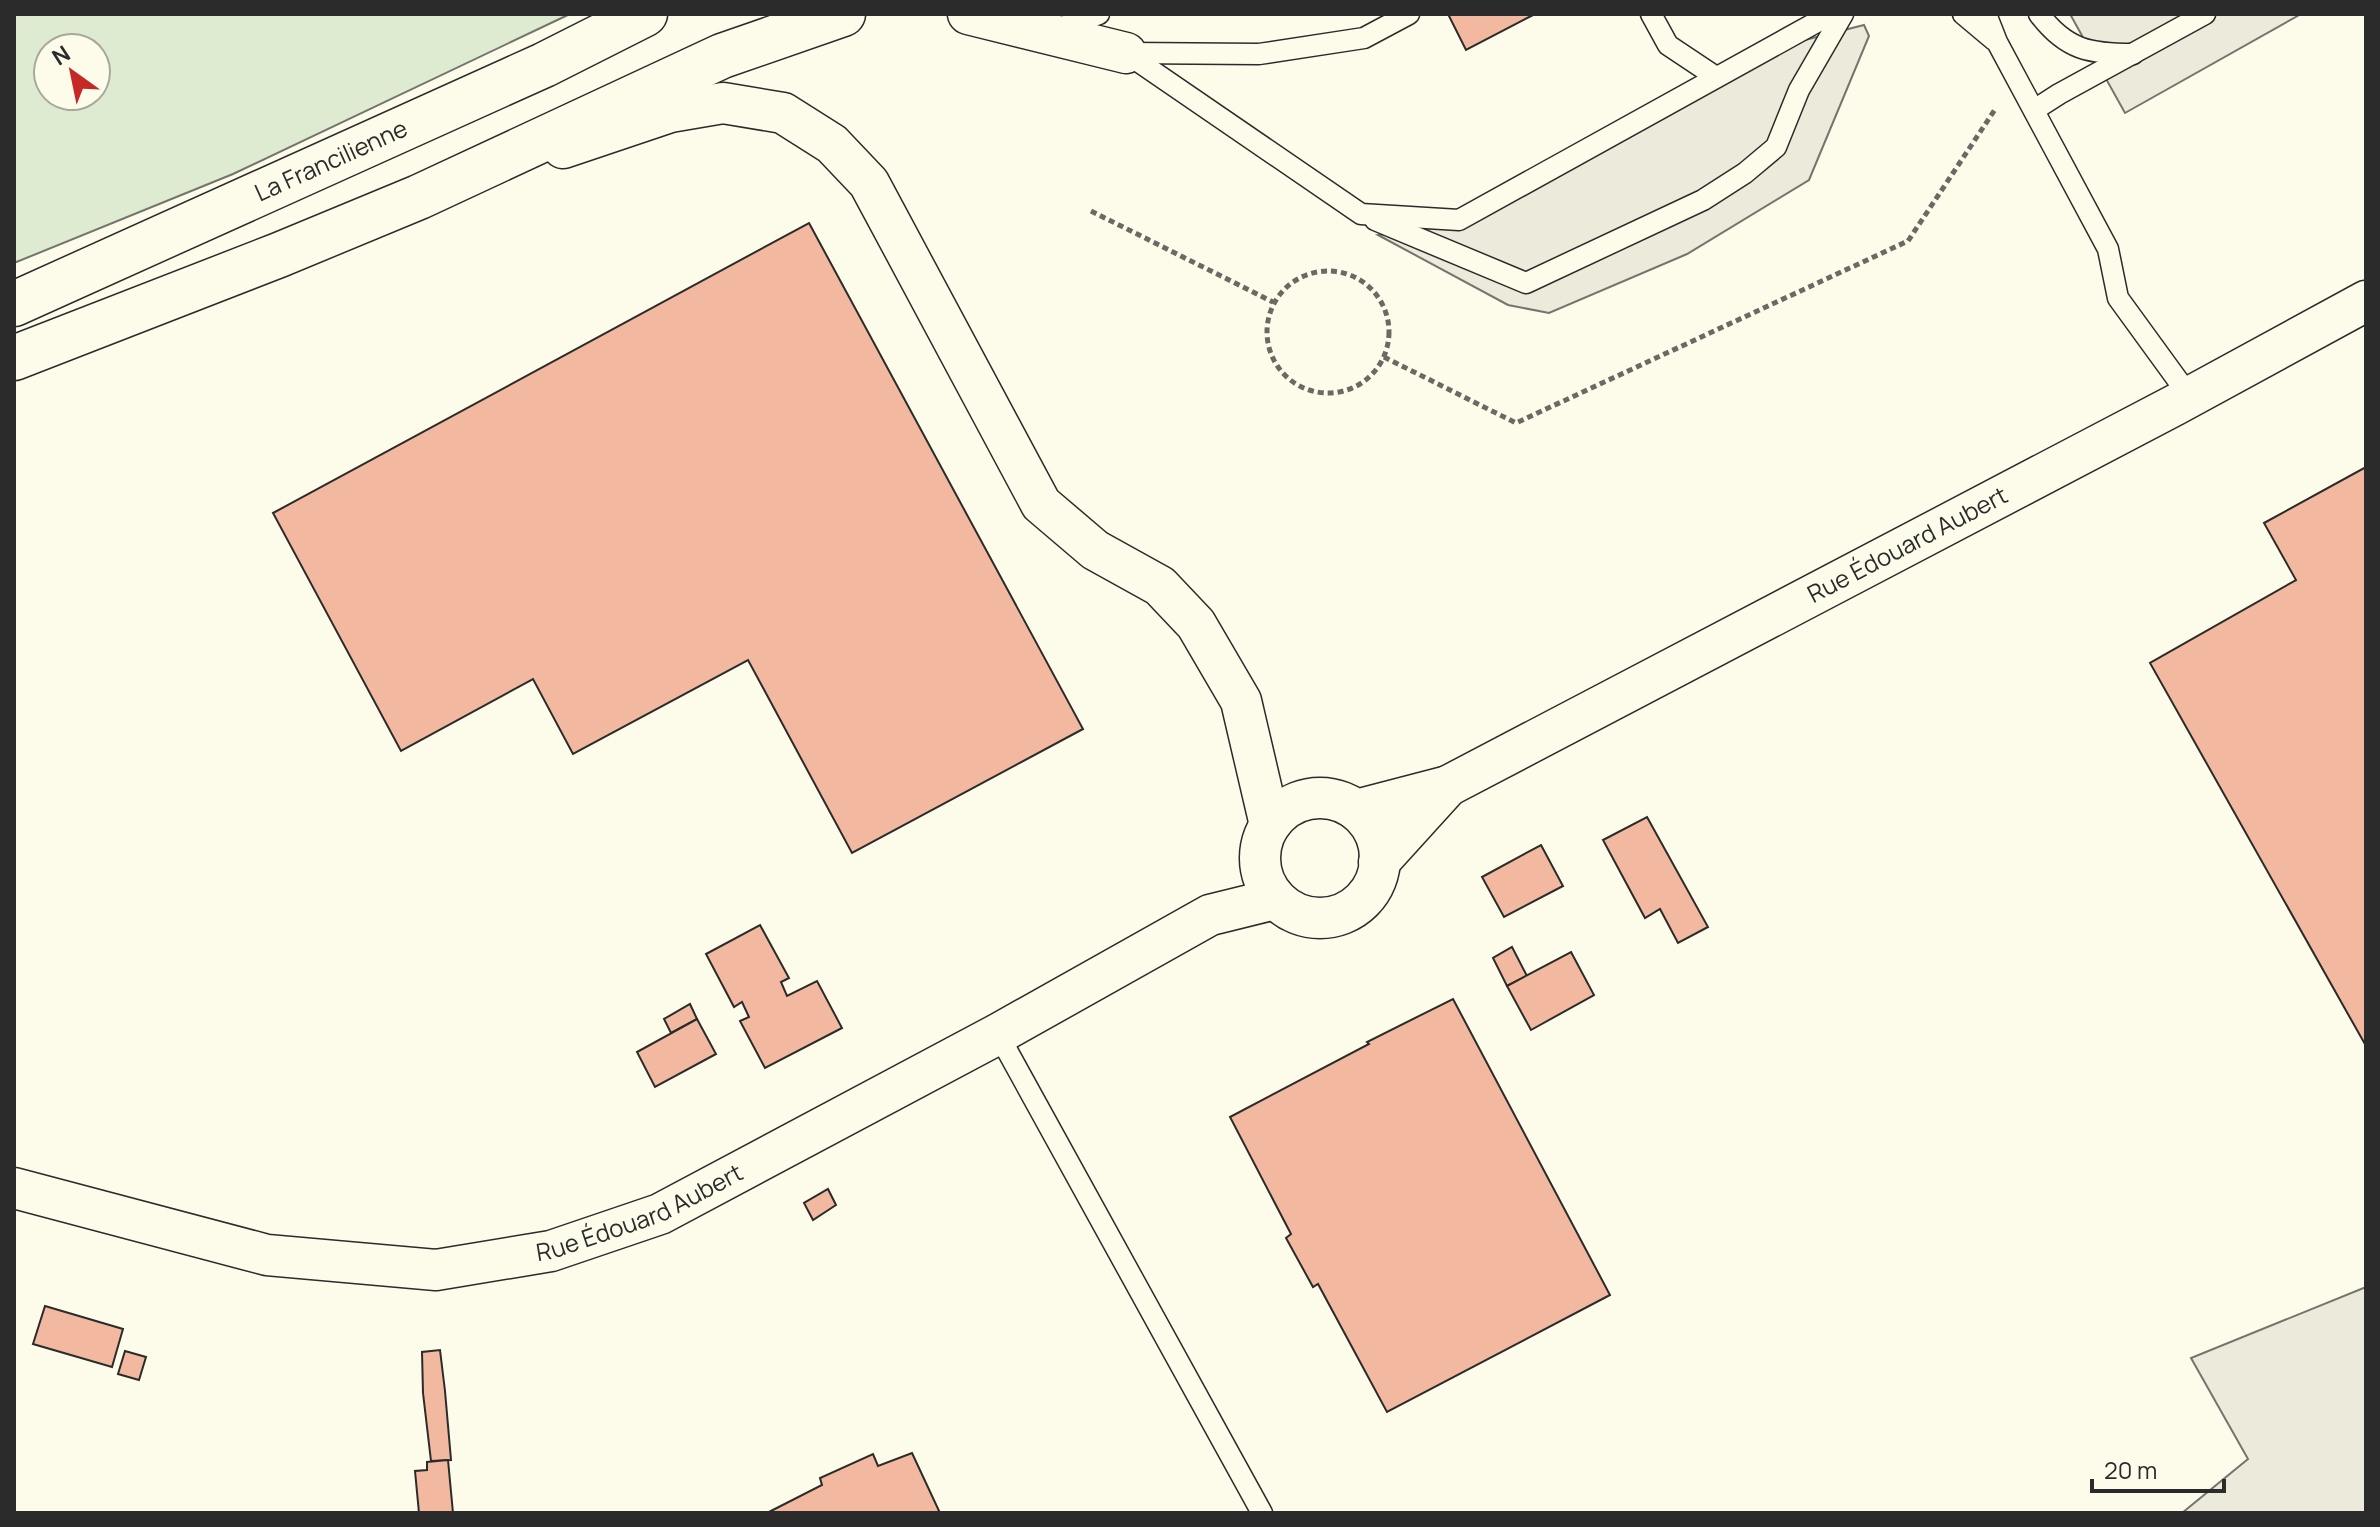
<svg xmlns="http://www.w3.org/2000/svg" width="2380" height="1527" viewBox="0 0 2380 1527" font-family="Manrope,sans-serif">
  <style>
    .green { fill: #deebd1; stroke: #74746e; stroke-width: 2; fill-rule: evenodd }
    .parking { fill: #eceadb; stroke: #74746e; stroke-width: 2 }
    .building { fill: #f2b8a0; stroke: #2b2b2b; stroke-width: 2 }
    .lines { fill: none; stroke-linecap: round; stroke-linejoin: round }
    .service-casing { stroke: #2b2b2b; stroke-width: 23 }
    .minor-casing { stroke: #2b2b2b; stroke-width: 43 }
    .trunk-casing { stroke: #2b2b2b; stroke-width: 47 }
    .path { stroke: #6a6964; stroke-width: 5; stroke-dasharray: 6 4; stroke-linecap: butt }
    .service { stroke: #fdfbea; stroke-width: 20 }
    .minor { stroke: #fdfbea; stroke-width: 40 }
    .trunk { stroke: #fdfbea; stroke-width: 44 }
    .labels { text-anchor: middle; stroke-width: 6; stroke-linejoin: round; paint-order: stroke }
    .street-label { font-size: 24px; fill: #2b2b2b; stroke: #fdfbea }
  </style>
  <rect width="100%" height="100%" fill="#fdfbea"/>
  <path class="green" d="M14 14H570L233 174 14 263ZM48 48H96V96H48Z"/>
  <g class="parking">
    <path d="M2070 14H2301L2125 113Z"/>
    <path d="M1864 25 1869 36 1809 180 1687 254 1549 313 1508 305 1378 235 1472 223 1797 42Z"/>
    <path d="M2366 1287V1513H2182L2248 1459 2191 1358Z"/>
  </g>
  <g class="building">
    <path d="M1448 14H1535L1466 50Z"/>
    <path d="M809 223 1083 729 852 853 748 660 573 754 533 679 401 751 273 513Z"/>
    <path d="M2366 467V1046L2150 663 2296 580 2264 523Z"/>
    <path d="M1647 817 1708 927 1678 943 1660 909 1645 918 1603 840Z"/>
    <path d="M1541 845 1563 886 1504 917 1482 877Z"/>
    <path d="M760 925 789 978 781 982 787 996 817 981 842 1028 765 1068 740 1021 749 1017 742 1002 734 1007 706 954Z"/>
    <path d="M1512 947 1527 976 1507 986 1493 958Z"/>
    <path d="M1571 952 1594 995 1531 1030 1507 986Z"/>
    <path d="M1453 999 1610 1295 1387 1412 1318 1284 1313 1287 1286 1238 1291 1234 1230 1117 1369 1044 1367 1042Z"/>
    <path d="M690 1004 697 1019 671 1033 664 1019Z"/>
    <path d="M697 1019 716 1054 655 1087 637 1052Z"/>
    <path d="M828 1189 836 1205 813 1220 804 1203Z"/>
    <path d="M45 1306 123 1329 112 1367 33 1344Z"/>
    <path d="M440 1350 445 1391 451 1460 431 1461 423 1393 422 1352Z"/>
    <path d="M125 1351 146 1357 139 1380 118 1374Z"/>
    <path d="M912 1453 940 1513H767L822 1485 820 1478 873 1454 878 1466Z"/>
    <path d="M448 1460 453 1513H419L415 1471 427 1470V1462Z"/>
  </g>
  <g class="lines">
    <g class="service-casing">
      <g id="service">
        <path d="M1651 14 1668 45 1716 77"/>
        <path d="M1963 14 1994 40"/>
        <path d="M1986 14 1997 42 2108 249 2118 298 2190 397"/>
        <path d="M2039 14C2066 50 2090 54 2133 54"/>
        <path d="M1054 30 1099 14"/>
        <path d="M1126 53 1361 214 1459 220 1824 18 1840 14"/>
        <path d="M1126 53 1259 54 1364 38 1409 14"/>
        <path d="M2034 110 2059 94 2205 14"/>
        <path d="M1375 220 1526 283 1703 200 1745 173 1776 147 1799 90 1843 14"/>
        <path d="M998 1034 1262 1513"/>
      </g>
    </g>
    <g class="minor-casing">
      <g id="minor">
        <path d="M968 14 1126 53"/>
        <path d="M563 148 670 112 723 103 783 113 832 144 869 183 1041 504 1095 550 1160 586 1196 624 1241 701 1270 825"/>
        <circle cx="1320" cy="858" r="60"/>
        <path id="s1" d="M1356 810 1448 786 2175 405 2366 301"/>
        <path d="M1379 862 1448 786"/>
        <path id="s2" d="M14 1188 267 1255 436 1270 551 1251 660 1214 998 1034 1210 915 1275 899"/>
      </g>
    </g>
    <g class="trunk-casing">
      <g id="trunk">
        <path id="s3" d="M14 304 544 65 645 14"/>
        <path d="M14 358 279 255 419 197 722 56 843 14"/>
      </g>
    </g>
    <g class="path">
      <path d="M1091 211 1273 302"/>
      <circle cx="1328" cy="332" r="61"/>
      <path d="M1384 357 1516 423 1908 241 1996 108"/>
    </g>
    <use href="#service" class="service"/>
    <use href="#minor" class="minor"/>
    <use href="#trunk" class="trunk"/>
  </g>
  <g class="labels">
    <g class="street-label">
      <text dy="8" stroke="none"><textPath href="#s3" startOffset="348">La Francilienne</textPath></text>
      <text dy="8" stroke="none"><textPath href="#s1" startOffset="614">Rue Édouard Aubert</textPath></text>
      <text dy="8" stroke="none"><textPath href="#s2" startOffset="644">Rue Édouard Aubert</textPath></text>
    </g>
  </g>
  <rect width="2380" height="1527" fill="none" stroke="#2b2b2b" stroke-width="32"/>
  <g transform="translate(72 72) rotate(327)"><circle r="38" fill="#fdfbea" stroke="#a9a89e" stroke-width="2"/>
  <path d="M0-6L14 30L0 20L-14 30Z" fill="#c62828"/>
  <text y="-12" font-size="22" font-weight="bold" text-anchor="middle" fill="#2b2b2b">N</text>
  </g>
  <path d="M2092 1479v12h132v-12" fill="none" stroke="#2b2b2b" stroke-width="4"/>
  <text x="2104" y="1479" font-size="24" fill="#2b2b2b" stroke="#fdfbea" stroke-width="6" paint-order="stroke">20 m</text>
</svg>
